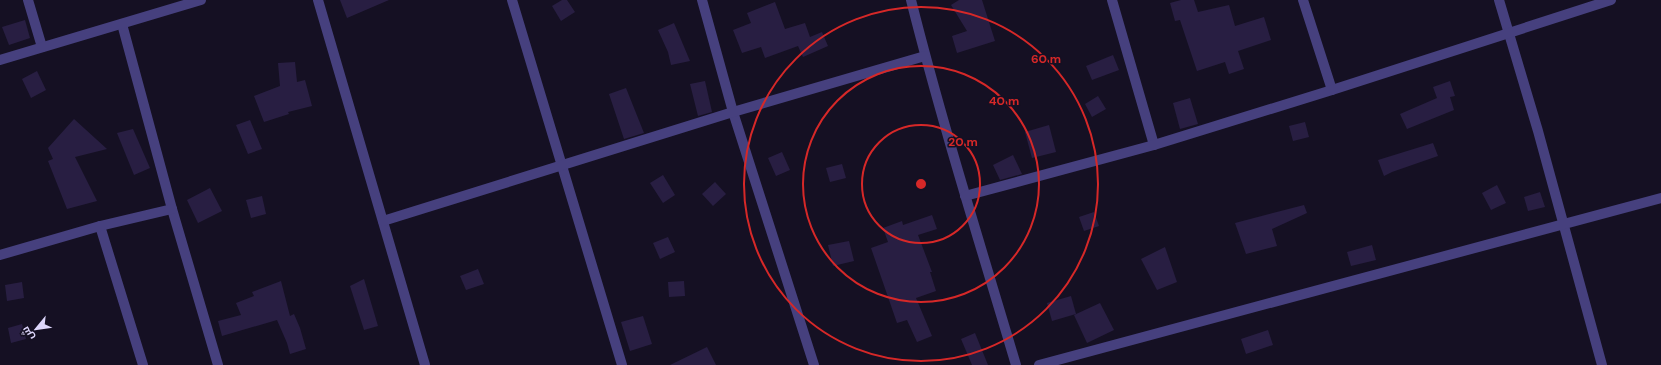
<svg xmlns="http://www.w3.org/2000/svg" width="1661" height="365" viewBox="0 0 1661 365" font-family="'DM Sans',Cairo,sans-serif">
  <style>
    .building { fill: #281e42 }
    .lines { fill: none; stroke-linecap: round; stroke-linejoin: round }
    .minor { stroke: #46407e; stroke-width: 10 }
    .ring { fill: none; stroke: #d62828; stroke-width: 2 }
    .centre { fill: #d62828; stroke: #151023; stroke-width: 2 }
    .ring-label { font-size: 12px; text-anchor: middle; font-weight: bold; fill: #d62828; stroke: #151023; stroke-width: 3; stroke-linejoin: round; paint-order: stroke }
  </style>
  <rect width="100%" height="100%" fill="#151023"/>
  <g class="building">
    <path d="M340 0H389L347 18Z"/>
    <path d="M562 0H567L575 12 561 21 552 6Z"/>
    <path d="M959 0H982L995 41 957 53 952 36 967 31 951 5Z"/>
    <path d="M1181 0H1194L1198 12 1229 5 1235 26 1264 17 1271 40 1238 51 1244 69 1229 74 1225 62 1197 71 1180 20 1175 21 1170 3Z"/>
    <path d="M775 2 785 29 805 23 810 37 822 32 828 46 803 57 798 46 765 58 761 47 742 53 733 30 751 23 747 13Z"/>
    <path d="M25 20 30 38 9 45 2 27Z"/>
    <path d="M674 23 690 61 671 65 668 52 658 30Z"/>
    <path d="M1113 55 1119 70 1092 80 1086 66Z"/>
    <path d="M295 62 297 82 305 80 312 106 288 112 289 114 264 122 254 96 280 86 278 63Z"/>
    <path d="M37 71 46 90 31 98 22 79Z"/>
    <path d="M705 81 712 112 698 116 690 84Z"/>
    <path d="M1450 81 1455 96 1450 97 1454 110 1407 129 1400 114 1437 98 1433 87Z"/>
    <path d="M626 88 644 133 624 139 609 94Z"/>
    <path d="M1098 96 1106 109 1092 117 1085 104Z"/>
    <path d="M1190 98 1198 124 1180 129 1173 103Z"/>
    <path d="M74 119 107 149 75 157 97 201 67 209 48 161 53 159 48 148Z"/>
    <path d="M250 120 262 149 248 154 236 125Z"/>
    <path d="M1305 122 1309 137 1293 141 1289 126Z"/>
    <path d="M1049 125 1056 152 1032 158 1025 132Z"/>
    <path d="M133 129 150 168 134 175 117 133Z"/>
    <path d="M1433 143 1438 156 1392 172 1384 176 1378 160Z"/>
    <path d="M782 152 790 170 776 176 768 158Z"/>
    <path d="M1013 155 1022 174 1000 180 993 165Z"/>
    <path d="M842 164 846 178 830 182 826 168Z"/>
    <path d="M663 175 675 195 663 203 650 183Z"/>
    <path d="M715 182 726 194 713 206 702 194Z"/>
    <path d="M1497 185 1506 203 1491 210 1482 193Z"/>
    <path d="M210 188 222 211 198 223 187 200Z"/>
    <path d="M1540 192 1545 207 1528 211 1524 197Z"/>
    <path d="M262 196 266 214 251 218 246 200Z"/>
    <path d="M1304 205 1307 213 1272 229 1277 246 1246 254 1235 223Z"/>
    <path d="M1094 212 1099 226 1084 231 1079 217Z"/>
    <path d="M932 215 937 229 918 235 932 272H930L936 291 916 298 932 336 917 342 907 320 897 323 871 248 888 242 883 228 902 221 903 225Z"/>
    <path d="M668 237 675 252 660 259 653 243Z"/>
    <path d="M849 241 854 261 833 266 828 245Z"/>
    <path d="M1372 245 1376 260 1351 266 1347 252Z"/>
    <path d="M1165 247 1177 282 1157 290 1141 259Z"/>
    <path d="M478 269 484 284 466 290 460 276Z"/>
    <path d="M364 279 378 326 364 330 350 286Z"/>
    <path d="M281 281 290 316 294 314 300 328 306 349 290 354 287 343 277 320 222 336 218 321 241 315 236 303 254 296 252 292Z"/>
    <path d="M684 281 685 296 669 297 668 282Z"/>
    <path d="M22 282 24 298 7 301 5 285Z"/>
    <path d="M1071 296 1076 314 1052 321 1047 303Z"/>
    <path d="M1100 303 1114 330 1087 343 1074 315Z"/>
    <path d="M643 316 652 344 630 351 621 322Z"/>
    <path d="M22 324 26 339 11 343 8 328Z"/>
    <path d="M1268 330 1273 345 1246 354 1241 339Z"/>
    <path d="M975 333 988 365H972L961 339Z"/>
    <path d="M707 347 716 365H670Z"/>
  </g>
  <g class="lines">
    <g class="minor">
      <path d="M28 0 42 47"/>
      <path d="M318 0 425 365"/>
      <path d="M512 0 622 365"/>
      <path d="M702 0 733 112 814 365"/>
      <path d="M911 0C942 123 980 244 1016 365"/>
      <path d="M1112 0 1154 145"/>
      <path d="M1303 0 1332 90"/>
      <path d="M1499 0 1538 131 1602 365"/>
      <path d="M122 24 172 209 218 365"/>
      <path d="M0 60 201 0"/>
      <path d="M965 196 1154 145 1332 90 1611 0"/>
      <path d="M383 221 733 112 925 56"/>
      <path d="M100 226 143 365"/>
      <path d="M0 255 100 226 172 209"/>
      <path d="M1039 365 1661 198"/>
    </g>
  </g>
  <g class="ring">
    <circle cx="921" cy="184" r="59"/>
    <circle cx="921" cy="184" r="118"/>
    <circle cx="921" cy="184" r="177"/>
  </g>
  <circle cx="921" cy="184" r="6" class="centre"/>
  <g class="ring-label">
    <text x="1046" y="63">60 m</text>
    <text x="1004" y="105">40 m</text>
    <text x="963" y="146">20 m</text>
  </g>
  <g transform="translate(36 329) rotate(241)" stroke="#151023" stroke-width="3" paint-order="stroke">
  <path d="M0-3L7 15L0 10L-7 15Z" fill="#ddd6fb"/>
  <text y="-6" font-size="11" font-weight="bold" text-anchor="middle" fill="#ddd6fb">ش</text>
  </g>
</svg>
